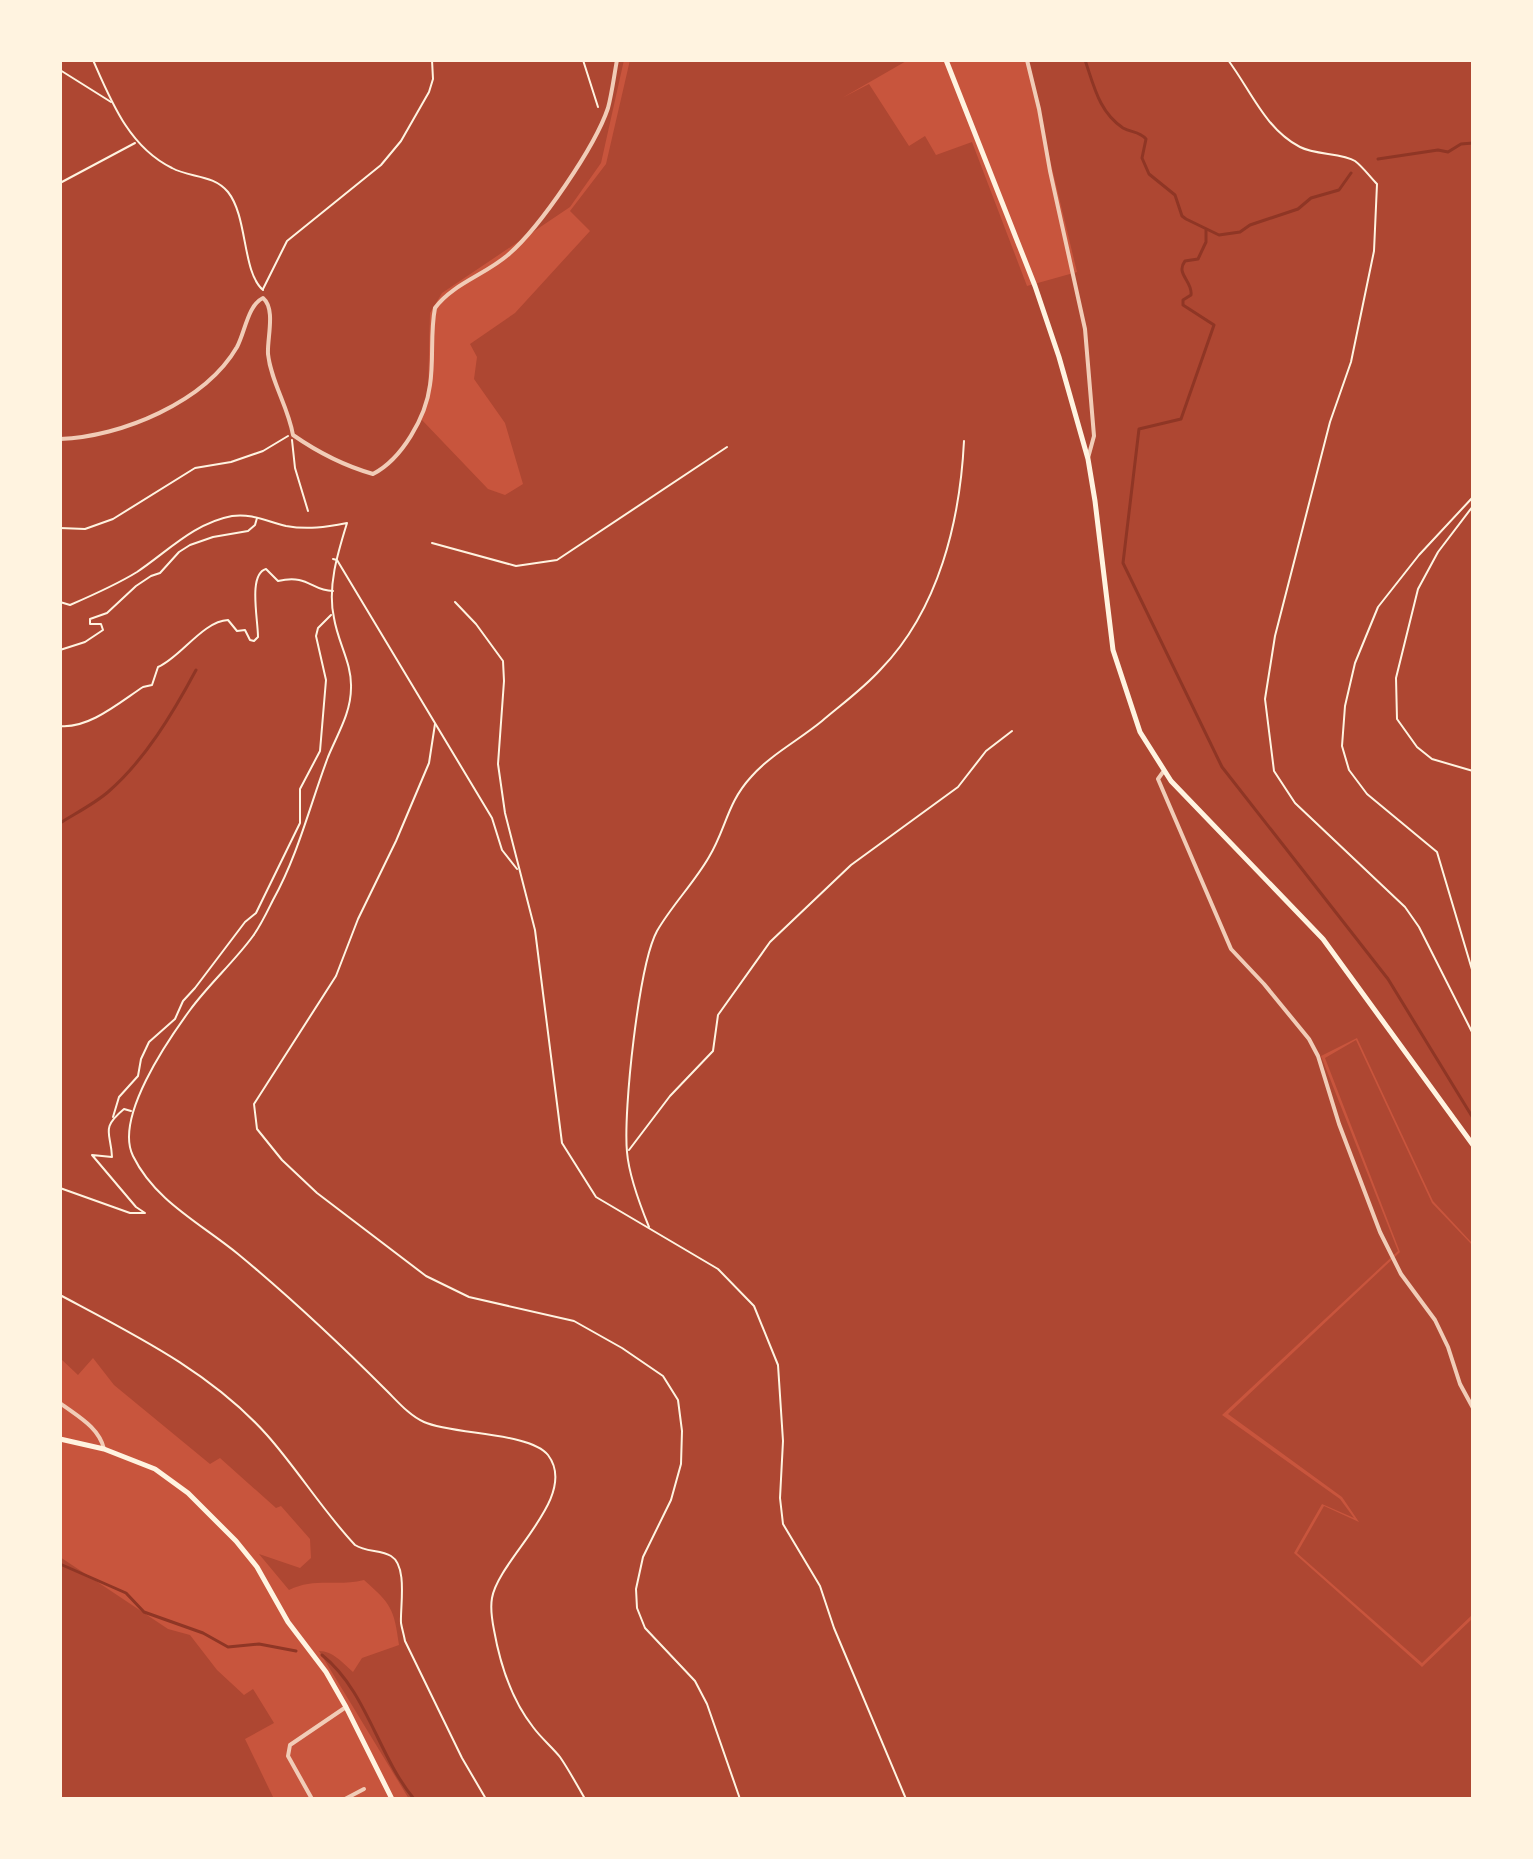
<svg xmlns="http://www.w3.org/2000/svg" width="1533" height="1859" viewBox="0 0 1533 1859" font-family="'Public Sans',sans-serif">
  <style>
    .green { fill: #ae4732 }
    .lines { fill: none; stroke-linecap: round; stroke-linejoin: round }
    .stream { stroke: #8f3625; stroke-width: 3 }
    .path { stroke: #fff3e0; stroke-width: 2 }
    .minor { stroke: #f1ccb7; stroke-width: 4 }
    .secondary { stroke: #fff3e0; stroke-width: 5 }
  </style>
  <rect width="100%" height="100%" fill="#c8553d"/>
  <g class="green">
    <path d="M60 60H624L601 163 570 207 442 293 430 313 428 392 421 419 488 489 505 495 523 484 505 423 474 379 477 357 470 344 515 313 590 231 570 211 606 164 630 60H908L842 98 869 84 909 146 925 136 936 155 972 142 1027 286 1077 272 1026 60H1473V1244L1433 1201 1357 1038 1321 1056 1398 1251 1222 1415 1340 1499 1354 1518 1322 1504 1294 1553 1422 1667 1473 1618V1799H409L319 1651C333 1651 343 1663 353 1672L362 1658 399 1645C394 1608 391 1604 364 1580 337 1587 315 1577 289 1590L259 1554 300 1568 311 1558 310 1539 281 1506 276 1508 220 1458 210 1464 114 1385 93 1358 78 1375 60 1358Z"/>
    <path d="M1356 1040 1432 1203 1473 1246V1614L1422 1663 1297 1553 1324 1506 1359 1522 1342 1497 1228 1414 1400 1252 1325 1058Z"/>
    <path d="M60 1557 168 1629 190 1635 217 1670 244 1695 253 1689 274 1723 245 1739 274 1799H60Z"/>
  </g>
  <g class="lines">
    <g class="stream">
      <path d="M1085 60C1094 86 1099 112 1123 128 1132 133 1139 131 1146 139L1142 158 1149 174 1175 195 1182 216 1186 219 1219 235 1240 232 1250 225 1298 209 1311 198 1339 190 1351 173"/>
      <path d="M1378 159 1438 150 1448 152 1461 144 1473 143"/>
      <path d="M1206 230V242L1198 259 1185 261C1175 274 1193 281 1191 295L1183 300V305L1214 325 1181 419 1139 429 1123 563 1222 767 1388 979 1473 1118"/>
      <path d="M60 823C76 813 94 804 108 792 145 760 173 713 196 670"/>
      <path d="M60 1564 126 1593 144 1612 203 1633 228 1647 259 1644 296 1651"/>
      <path d="M322 1655C367 1691 378 1756 414 1799"/>
    </g>
    <g class="path">
      <path d="M93 60C111 101 129 147 172 168 190 178 213 174 228 192 248 217 242 272 263 290"/>
      <path d="M583 60 598 107"/>
      <path d="M1228 60C1250 89 1265 129 1300 147 1315 155 1343 153 1355 161 1363 167 1370 177 1377 184L1374 251 1351 362 1330 422 1275 636 1265 699 1274 771 1295 803 1405 907 1419 927 1473 1034"/>
      <path d="M60 70 111 102"/>
      <path d="M60 183 135 143"/>
      <path d="M263 289 287 241 381 165 401 141 429 92 433 79 432 60"/>
      <path d="M292 440 295 468 308 511"/>
      <path d="M1473 497 1419 555 1378 607 1355 663 1345 706 1342 746 1349 770 1367 794 1437 852 1473 973"/>
      <path d="M1473 506 1438 552 1418 589 1396 678 1397 719 1417 747 1432 759 1473 771"/>
      <path d="M60 528 85 529 113 519 195 468 231 462 263 451 288 436"/>
      <path d="M432 543 516 566 557 560 727 447"/>
      <path d="M333 559 337 560 492 818 502 850 517 869"/>
      <path d="M60 602 70 605C93 595 116 585 137 572 167 552 194 523 232 516 252 513 268 522 286 526 308 530 326 527 347 523 338 552 327 587 334 618 338 643 352 663 351 688 351 713 337 735 328 757 310 805 298 855 273 900 267 912 261 925 253 936 234 962 209 984 190 1010 168 1040 114 1118 133 1156 155 1201 200 1223 238 1254 290 1297 339 1343 387 1391 398 1402 410 1416 424 1422 453 1435 530 1432 548 1455 580 1497 499 1558 492 1598 490 1609 492 1620 494 1630 500 1664 512 1700 533 1727 541 1738 552 1747 560 1757 569 1770 577 1785 585 1799"/>
      <path d="M455 602 476 624 503 661 504 681 498 764 505 813 535 930 562 1143 596 1197 718 1269 754 1306 778 1365 783 1441 780 1498 783 1524 820 1586 834 1628 906 1799"/>
      <path d="M60 650 85 642 103 630 101 624H90V619L107 613 136 586 151 576 160 573 179 552 190 545 213 537 248 531 255 525 257 518"/>
      <path d="M435 724 429 763 396 841 358 919 336 976 254 1104 257 1129 282 1160 317 1193 426 1276 469 1297 574 1321 622 1348 663 1376 678 1400 682 1431 681 1464 671 1500 643 1557 636 1589 637 1608 645 1628 695 1681 707 1704 740 1799"/>
      <path d="M60 726C89 729 120 702 143 687L152 685 158 667C180 658 203 621 228 620L237 631 245 630 250 640 254 641 258 637C258 619 248 574 266 569L278 581C309 574 311 591 333 591"/>
      <path d="M113 1117 119 1097 138 1076 141 1059 149 1042 175 1019 183 1001 195 988 245 922 256 913 300 823V789L320 751 326 680 316 636 318 628 331 615"/>
      <path d="M629 1150 670 1096 713 1051 718 1015 770 942 851 865 958 787 986 751 1012 731"/>
      <path d="M60 1188 130 1213H145L136 1207 92 1155 112 1157C111 1132 100 1129 124 1109L131 1111"/>
      <path d="M649 1227C640 1205 629 1176 627 1152 623 1111 639 964 657 931 672 905 694 883 709 857 726 829 727 803 751 777 770 755 799 740 822 721 842 704 864 688 881 669 939 609 960 521 964 441"/>
      <path d="M60 1295C133 1334 211 1372 267 1435 298 1470 323 1511 355 1545 366 1552 381 1550 391 1556 408 1566 400 1607 401 1623 402 1629 404 1635 405 1641L462 1758 486 1799"/>
    </g>
    <g class="minor">
      <path d="M1027 60 1039 109 1050 171 1085 329 1094 436 1088 458"/>
      <path d="M60 439C121 437 205 402 237 347 245 332 248 305 263 298 276 309 267 338 268 354 271 382 288 406 293 435 316 451 345 466 373 474 402 459 426 417 430 385 434 360 430 333 435 308 452 284 487 274 509 254 540 227 595 147 608 108 612 93 614 76 617 60"/>
      <path d="M1163 772 1158 779 1231 949 1264 984 1309 1039 1318 1056 1339 1124 1380 1232 1401 1274 1435 1320 1448 1347 1460 1384 1473 1408"/>
      <path d="M60 1403C77 1416 99 1427 104 1449"/>
      <path d="M312 1799 288 1756 290 1745 346 1707"/>
      <path d="M345 1799 364 1789"/>
    </g>
    <g class="secondary">
      <path d="M946 60 1035 286 1059 357 1088 459 1095 501 1113 650 1140 732 1171 781 1323 939 1473 1145"/>
      <path d="M60 1439 104 1449 155 1469 188 1493 236 1541 257 1567 288 1622 326 1672 346 1707 392 1799"/>
    </g>
  </g>
  <rect width="1533" height="1859" fill="none" stroke="#fff3e0" stroke-width="124"/>
</svg>
